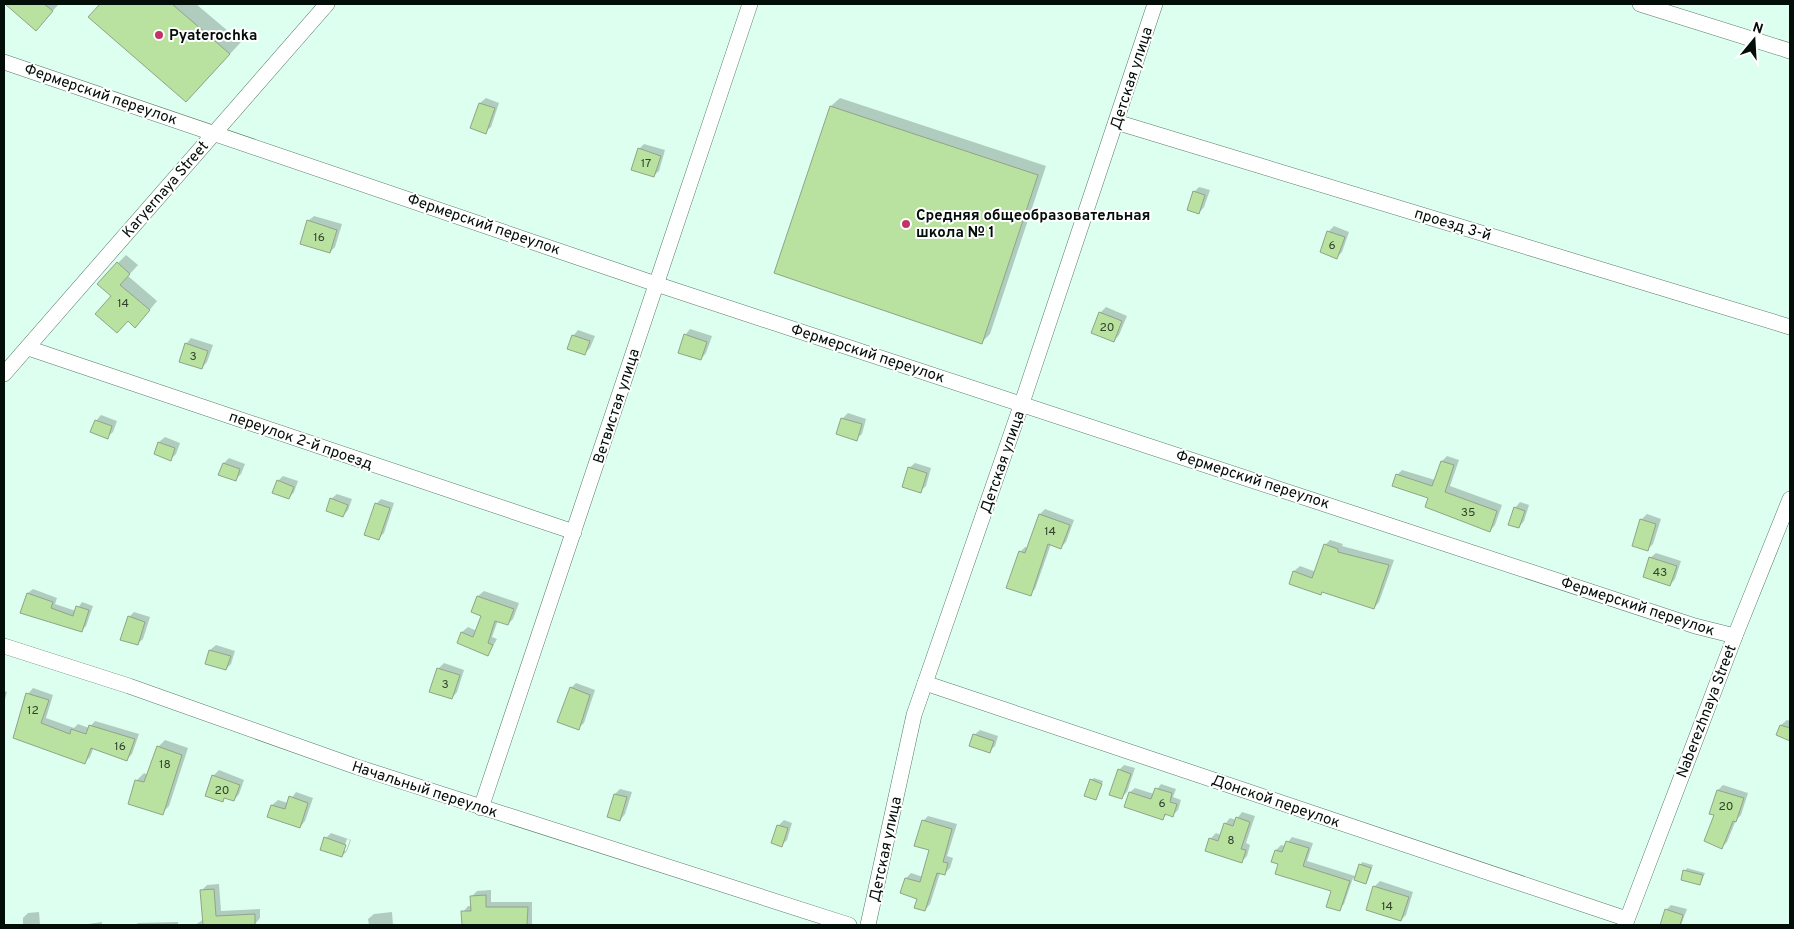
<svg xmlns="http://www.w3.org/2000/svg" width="1794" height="929" viewBox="0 0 1794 929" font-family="Overpass,sans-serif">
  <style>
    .shadow { fill: #0003; fill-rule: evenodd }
    .building { fill: #b9e19f; stroke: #93a389 }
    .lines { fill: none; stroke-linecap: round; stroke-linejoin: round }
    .street-casing { stroke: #59796b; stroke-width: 16 }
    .street { stroke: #fff; stroke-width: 15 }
    .poi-dot { fill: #c13465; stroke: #fff; stroke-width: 2 }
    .labels { text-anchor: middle; stroke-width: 4; stroke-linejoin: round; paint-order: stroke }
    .number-label { font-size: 12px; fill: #31432e }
    .poi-label { font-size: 15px; font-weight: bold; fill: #040e09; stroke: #fff; text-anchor: start }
    .street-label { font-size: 15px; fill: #040e09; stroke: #fff }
  </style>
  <rect width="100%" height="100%" fill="#dcffef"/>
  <g class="shadow">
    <path d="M16 4H56L58 5 41 24 12 8Z"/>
    <path d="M101 4H196L241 42 198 89 90 17Z"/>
    <path d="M486 98 499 103 491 127 485 132 480 103Z"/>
    <path d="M840 98 1046 166 990 334 982 342 775 273 831 106Z"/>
    <path d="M644 144 665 150 659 171 653 176 639 149Z"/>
    <path d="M1199 187 1210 190 1204 207 1199 213 1194 192Z"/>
    <path d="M314 216 342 224 335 247 330 252 308 221Z"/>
    <path d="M1334 226 1349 232 1342 252 1337 257 1328 232Z"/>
    <path d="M126 255 138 265 128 276 157 301 143 318 128 320 112 296 118 263Z"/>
    <path d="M1106 307 1127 316 1119 335 1114 341 1100 313Z"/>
    <path d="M690 329 712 336 706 353 701 359 685 335Z"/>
    <path d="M578 330 595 336 590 348 585 353 573 336Z"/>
    <path d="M191 338 213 345 207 362 202 368 186 344Z"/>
    <path d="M848 413 866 419 862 434 856 439 842 419Z"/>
    <path d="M101 415 117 421 113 432 107 437 96 421Z"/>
    <path d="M165 437 180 443 176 454 171 459 159 442Z"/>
    <path d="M1447 456 1459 460 1450 486 1502 505 1495 525 1490 531 1397 475 1402 470 1435 480 1442 461Z"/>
    <path d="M229 458 245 464 241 474 235 480 220 474 224 463Z"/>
    <path d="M915 463 931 468 926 486 920 491 909 468Z"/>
    <path d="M283 476 298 481 294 492 289 498 278 481Z"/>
    <path d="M337 494 352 499 348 510 343 516 331 499Z"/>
    <path d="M381 499 394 503 384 533 379 538 376 504Z"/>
    <path d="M1520 502 1529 505 1524 521 1519 527 1515 508Z"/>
    <path d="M1045 509 1074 520 1066 542 1061 547 1051 544 1035 589 1030 594 1020 552 1025 547 1028 548 1040 514Z"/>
    <path d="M1647 514 1661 519 1653 544 1648 549 1641 520Z"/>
    <path d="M1330 540 1343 544 1342 546 1394 560 1379 602 1374 608 1323 591 1320 594 1290 583 1294 571 1300 566 1316 572 1325 545Z"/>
    <path d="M1656 553 1681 561 1675 579 1670 585 1650 558Z"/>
    <path d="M33 589 57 598 55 604 76 611 82 602 93 606 86 626 81 631 21 612 28 593Z"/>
    <path d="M484 591 519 603 513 619 508 624 498 620 492 637 497 639 488 655 458 642 462 632 468 627 477 631 482 615 473 611 478 596Z"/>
    <path d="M134 612 150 617 143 639 137 644 129 617Z"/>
    <path d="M216 645 235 651 231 664 226 669 206 663 210 650Z"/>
    <path d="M444 663 464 670 457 692 452 698 438 669Z"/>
    <path d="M576 683 595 690 584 723 578 728 571 688Z"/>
    <path d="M33 688 53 695 46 718 74 728 78 724 89 728 95 721 139 734 132 754 127 759 94 747 90 757 85 762 14 737 28 694Z"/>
    <path d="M4 691 7 692 4 703Z"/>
    <path d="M1787 720 1790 721V739L1778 735 1781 725Z"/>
    <path d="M980 730 998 736 995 746 990 751 974 735Z"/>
    <path d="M165 740 188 748 169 806 162 813 137 780 144 773 148 775 158 747Z"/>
    <path d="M1124 765 1135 768 1127 792 1122 797 1119 770Z"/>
    <path d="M219 770 244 780 239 794 234 800 226 797 222 801 213 776Z"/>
    <path d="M1094 778 1103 781 1096 799 1091 780Z"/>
    <path d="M1161 784 1176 789 1173 797 1181 800 1178 810 1173 815 1168 813 1163 818 1130 792 1135 788 1154 794Z"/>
    <path d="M1723 785 1748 793 1741 815 1736 820 1727 842 1722 847 1716 815 1718 790Z"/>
    <path d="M620 789 632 792 625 814 620 820 615 794Z"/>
    <path d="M296 792 313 798 305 821 300 827 269 816 272 805 278 800 288 803Z"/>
    <path d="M1242 812 1255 816 1246 843 1250 845 1247 856 1241 862 1210 839 1216 833 1221 835 1225 824 1230 818 1236 820Z"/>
    <path d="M928 816 957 824 947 856 953 858 950 868 944 874 940 873 930 904 925 910 906 878 911 873 923 877 930 850 923 821Z"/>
    <path d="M784 820 792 823 787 840 782 845 778 826Z"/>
    <path d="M331 833 351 840 347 851 342 856 326 838ZM347 839 350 840 346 851H343Z"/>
    <path d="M1292 837 1313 843 1307 861 1355 876 1362 862 1373 865 1368 880 1366 882 1353 878 1344 904 1339 909 1333 890 1273 861 1276 850 1281 845 1285 846Z"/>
    <path d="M1687 868 1705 873 1700 884 1682 879Z"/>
    <path d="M1380 881 1413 892 1406 915 1401 920 1374 887Z"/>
    <path d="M219 884 221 911 260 909V918L255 924 195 925 204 919 202 890 207 885Z"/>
    <path d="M491 890V902H532V924L463 925V912L468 906H472L471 897 477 891Z"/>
    <path d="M1671 905 1687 909 1681 925 1661 924 1666 910Z"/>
    <path d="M39 912 40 925H23V918L28 913Z"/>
    <path d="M392 912 393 925H369L368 919 374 914Z"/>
    <path d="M102 922V925H80H81Z"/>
    <path d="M178 922V925H136L138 923Z"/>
  </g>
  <g class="building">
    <path d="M5 4H44L53 11 36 31Z"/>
    <path d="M100 4H172L230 54 186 102 88 17Z"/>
    <path d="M479 103 495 108 486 134 470 128Z"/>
    <path d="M830 106 1038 175 982 344 774 273Z"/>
    <path d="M638 148 661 156 654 177 631 170Z"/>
    <path d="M1193 191 1205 195 1199 214 1187 210Z"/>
    <path d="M307 220 337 230 330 253 300 244Z"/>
    <path d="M1327 231 1345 237 1337 259 1320 252Z"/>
    <path d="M117 262 130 274 120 285 150 310 135 328 128 321 117 333 95 314 111 296 97 284Z"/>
    <path d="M1099 312 1122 321 1114 342 1091 333Z"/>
    <path d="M684 334 707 342 701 360 678 353Z"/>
    <path d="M572 335 590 341 585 355 567 349Z"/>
    <path d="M185 343 208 351 202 369 179 362Z"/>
    <path d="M841 418 862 424 857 441 836 434Z"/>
    <path d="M95 420 112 426 108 439 90 432Z"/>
    <path d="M158 442 175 448 171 461 154 454Z"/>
    <path d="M1441 461 1454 465 1445 492 1497 511 1490 532 1425 507 1428 498 1392 486 1396 474 1432 486Z"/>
    <path d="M223 463 240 469 236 481 218 475Z"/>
    <path d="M908 467 927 473 921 493 902 487Z"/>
    <path d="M277 480 294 487 289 499 272 493Z"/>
    <path d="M330 498 348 505 343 517 326 511Z"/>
    <path d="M375 503 390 508 379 540 364 535Z"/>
    <path d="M1514 507 1525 511 1519 528 1508 525Z"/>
    <path d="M1039 514 1070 525 1061 549 1048 544 1031 596 1006 588 1019 551 1025 553Z"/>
    <path d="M1640 519 1656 524 1648 551 1632 546Z"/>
    <path d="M1324 544 1338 549V552L1389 565 1374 609 1322 592 1321 595 1289 584 1293 571 1312 578Z"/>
    <path d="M1649 557 1677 566 1670 586 1643 577Z"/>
    <path d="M27 593 53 602 51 608 73 616 76 606 89 610 82 632 20 613Z"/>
    <path d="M477 596 514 609 508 625 495 621 488 643 493 645 488 656 457 643 461 632 473 637 481 616 471 612Z"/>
    <path d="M128 616 145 622 138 645 120 640Z"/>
    <path d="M209 650 231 656 226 670 205 664Z"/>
    <path d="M437 668 460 675 452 699 429 692Z"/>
    <path d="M570 687 590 695 579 730 557 722Z"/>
    <path d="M26 693 49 700 41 723 70 734 71 729 86 734 89 725 135 739 127 761 91 748 85 764 13 738Z"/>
    <path d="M1780 725 1790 728V741L1776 735Z"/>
    <path d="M973 734 994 741 990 753 969 746Z"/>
    <path d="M157 746 182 755 163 815 128 804 135 780 144 782Z"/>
    <path d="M1118 769 1131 774 1122 799 1109 795Z"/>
    <path d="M212 775 240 785 234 801 224 798 223 802 205 796Z"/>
    <path d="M1090 779 1102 784 1096 800 1084 796Z"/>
    <path d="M1155 788 1172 793 1170 802 1177 804 1173 817 1165 814 1163 820 1124 807 1129 792 1151 799Z"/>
    <path d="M1717 790 1744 798 1736 822 1733 821 1722 849 1704 841 1714 815 1709 814Z"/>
    <path d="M614 794 627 797 620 821 607 817Z"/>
    <path d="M289 796 308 803 300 828 267 817 271 805 285 809Z"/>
    <path d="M1236 817 1250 822 1241 849 1246 850 1242 863 1205 851 1209 838 1218 841 1224 823 1233 826Z"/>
    <path d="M922 820 952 829 943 862 948 863 945 875 937 873 925 911 914 908 917 899 900 893 905 878 920 882 929 850 914 846Z"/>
    <path d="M777 825 788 828 782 847 771 843Z"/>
    <path d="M324 837 346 845 342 857 320 850Z"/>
    <path d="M1286 841 1309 848 1303 866 1350 881 1340 911 1326 907 1331 891 1275 874 1278 864 1271 862 1275 850 1282 852Z"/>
    <path d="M1359 864 1371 868 1366 884 1354 880Z"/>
    <path d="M1683 870 1703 875 1700 885 1681 880Z"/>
    <path d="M1373 886 1409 897 1401 921 1366 910Z"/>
    <path d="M214 889 216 916 255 914V925H203L200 890Z"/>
    <path d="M486 895V907H528L527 925H462L461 911H471L470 896Z"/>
    <path d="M1665 909 1683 915 1680 925H1660Z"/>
  </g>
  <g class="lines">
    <g class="street-casing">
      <g id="street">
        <path d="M1640 4 1790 51"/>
        <path d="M4 62 656 284 1695 626 1735 636"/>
        <path d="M1116 122 1790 327"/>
        <path d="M28 348 574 532"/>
        <path d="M4 374 327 4"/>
        <path d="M4 646 129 686 357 767 849 925"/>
        <path d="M925 683 1627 919"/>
        <path d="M481 808 750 4"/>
        <path d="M868 925 914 715 1022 403 1155 4"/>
        <path d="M1625 925 1735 636 1790 499"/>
      </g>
    </g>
    <use href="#street" class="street"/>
  </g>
  <g class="poi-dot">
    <circle cx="159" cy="35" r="5"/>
    <circle cx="906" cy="224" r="5"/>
  </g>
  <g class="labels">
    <g class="number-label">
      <text x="646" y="167">17</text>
      <text x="319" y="241">16</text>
      <text x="1332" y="249">6</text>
      <text x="123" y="307">14</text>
      <text x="1107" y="331">20</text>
      <text x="193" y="360">3</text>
      <text x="1468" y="516">35</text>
      <text x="1050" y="535">14</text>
      <text x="1660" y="576">43</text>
      <text x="445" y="688">3</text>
      <text x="33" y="714">12</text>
      <text x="120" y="750">16</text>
      <text x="165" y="768">18</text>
      <text x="222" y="794">20</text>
      <text x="1162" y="807">6</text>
      <text x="1726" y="810">20</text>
      <text x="1231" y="844">8</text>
      <text x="1387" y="910">14</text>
    </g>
    <g class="poi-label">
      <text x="169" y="40">Pyaterochka</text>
      <text x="916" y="220">Средняя общеобразовательная<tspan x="916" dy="17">школа № 1</tspan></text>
    </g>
    <g class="street-label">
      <text transform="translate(1131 78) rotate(-72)" y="5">Детская улица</text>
      <text transform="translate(101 94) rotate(19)" y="5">Фермерский переулок</text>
      <text transform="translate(165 189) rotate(-49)" y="5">Karyernaya Street</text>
      <text transform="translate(484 224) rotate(19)" y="5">Фермерский переулок</text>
      <text transform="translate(1453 224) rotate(17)" y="5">проезд 3-й</text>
      <text transform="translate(868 353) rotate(18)" y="5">Фермерский переулок</text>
      <text transform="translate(616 406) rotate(-72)" y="5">Ветвистая улица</text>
      <text transform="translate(301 440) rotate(19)" y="5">переулок 2-й проезд</text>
      <text transform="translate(1002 462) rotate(-71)" y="5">Детская улица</text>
      <text transform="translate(1253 479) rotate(18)" y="5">Фермерский переулок</text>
      <text transform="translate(1638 606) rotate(18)" y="5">Фермерский переулок</text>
      <text transform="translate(1706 711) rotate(-69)" y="5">Naberezhnaya Street</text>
      <text transform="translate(425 789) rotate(18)" y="5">Начальный переулок</text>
      <text transform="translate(1276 801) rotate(19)" y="5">Донской переулок</text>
      <text transform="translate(885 849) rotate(-78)" y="5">Детская улица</text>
    </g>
  </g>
  <rect width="1794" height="929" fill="none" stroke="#040e09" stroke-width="10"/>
  <g transform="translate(1754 40) rotate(18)" stroke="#ffffff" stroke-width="4" paint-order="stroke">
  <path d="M0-4L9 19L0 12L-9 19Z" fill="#040e09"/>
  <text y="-8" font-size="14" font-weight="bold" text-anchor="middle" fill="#040e09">N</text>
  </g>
</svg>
